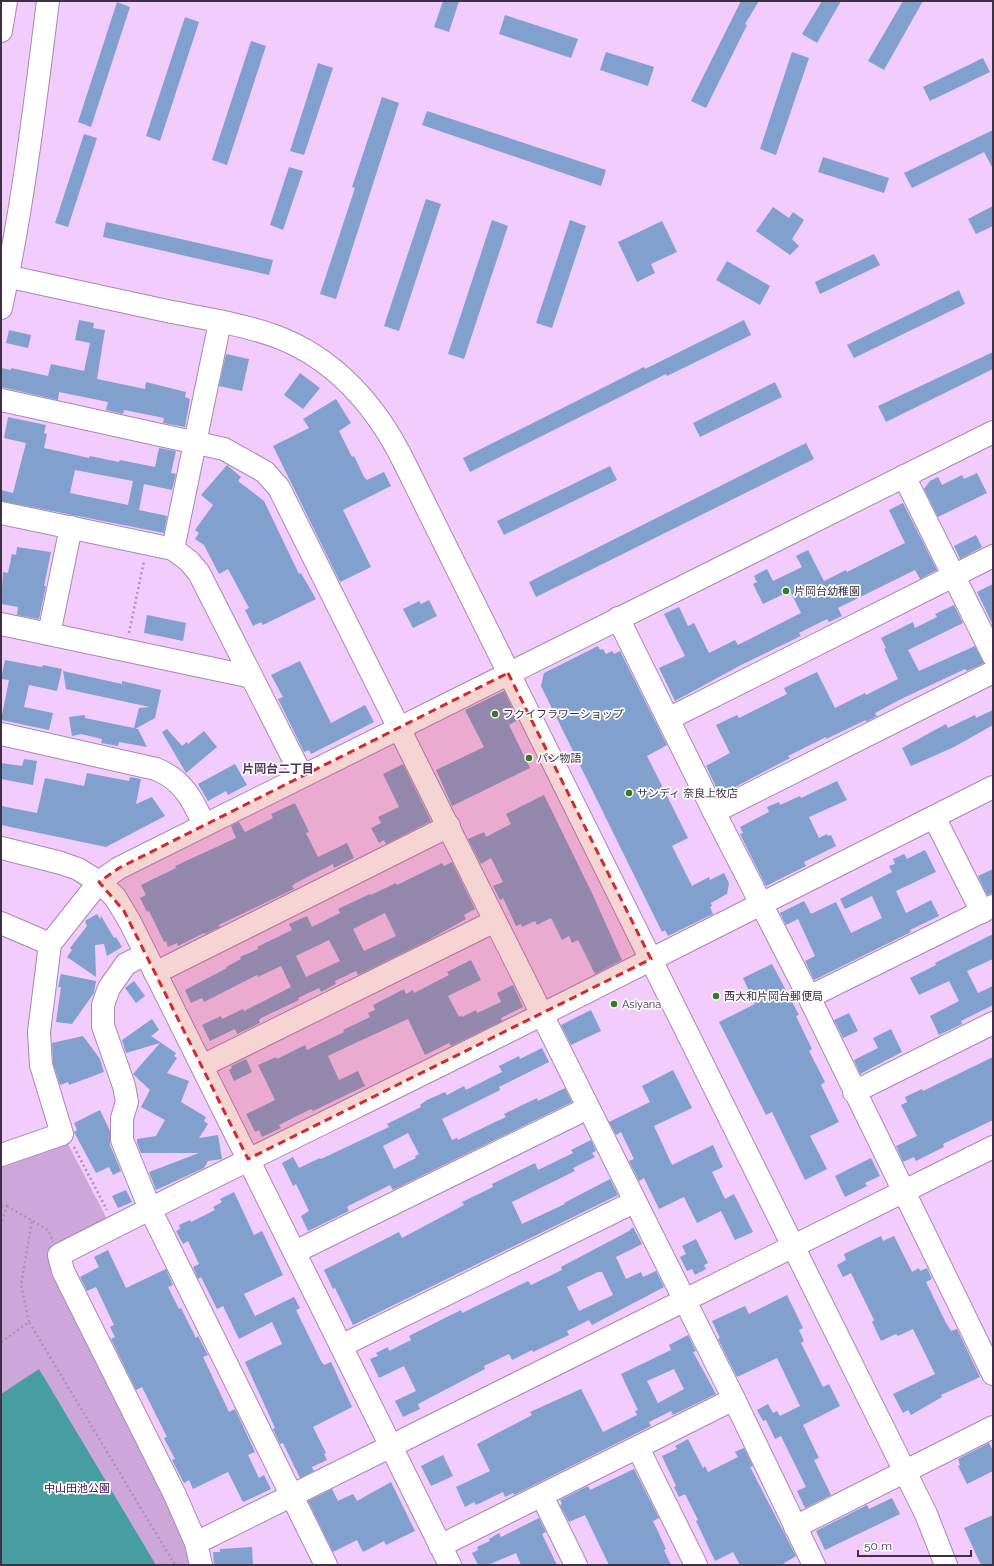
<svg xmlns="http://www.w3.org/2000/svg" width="994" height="1566" viewBox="0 0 994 1566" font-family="Raleway,'Noto Sans JP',sans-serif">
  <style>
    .green { fill: #cea7da }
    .water { fill: #479ea1 }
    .building { fill: #82a0cd; fill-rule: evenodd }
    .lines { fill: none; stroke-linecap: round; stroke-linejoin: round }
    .minor-casing { stroke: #aa87b4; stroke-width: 24 }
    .highway-casing { stroke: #aa87b4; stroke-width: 24 }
    .path { stroke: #ad91b5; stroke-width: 2.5; stroke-dasharray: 2 3; stroke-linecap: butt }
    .minor { stroke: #fff; stroke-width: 22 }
    .highway { stroke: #fff; stroke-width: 22 }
    .marked { fill: #d62828; fill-opacity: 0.2; stroke: #d62828; stroke-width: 3; stroke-dasharray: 8 5; stroke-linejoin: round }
    .poi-dot { fill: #377b1c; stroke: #fcfcfc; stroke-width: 1.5 }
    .labels { text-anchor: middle; stroke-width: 3.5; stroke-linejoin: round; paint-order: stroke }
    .poi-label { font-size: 11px; fill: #3f3144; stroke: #fcfcfc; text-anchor: start }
    .park-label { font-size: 11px; fill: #400f4c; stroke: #fcfcfc }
    .neighbourhood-label { font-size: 12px; font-weight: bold; fill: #54355d; stroke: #fcfcfc }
  </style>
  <rect width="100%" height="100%" fill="#f1ccfc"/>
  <path class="green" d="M67 1142 108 1221 47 1253 144 1449 194 1565H1V1163Z"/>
  <path class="water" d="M39 1369 156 1565H1V1394Z"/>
  <g class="building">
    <path d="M443 1H459L449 32 434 27Z"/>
    <path d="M741 1H759L745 24 747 25 706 108 691 101Z"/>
    <path d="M822 1H841L817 43 802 34Z"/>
    <path d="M903 1H923L884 70 868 61Z"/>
    <path d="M117 2 130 7 91 127 78 122Z"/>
    <path d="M505 15 578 39 571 58 499 34Z"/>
    <path d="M185 17 199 22 160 141 146 136Z"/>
    <path d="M251 41 266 46 227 165 212 160Z"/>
    <path d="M606 52 654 67 648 86 600 70Z"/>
    <path d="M792 52 809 58 776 155 760 149Z"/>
    <path d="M983 58 990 72 930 101 923 87Z"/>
    <path d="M318 63 333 68 304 155 290 151Z"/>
    <path d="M382 97 399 103 336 299 320 294 355 188 352 187Z"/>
    <path d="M427 111 606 170 601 186 422 125Z"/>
    <path d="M993 130V169L984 152 912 188 904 173Z"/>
    <path d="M84 134 97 138 68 227 55 223Z"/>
    <path d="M823 157 889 178 884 193 818 172Z"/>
    <path d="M289 167 303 171 283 230 270 225Z"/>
    <path d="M426 199 441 204 399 331 384 326Z"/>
    <path d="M993 206V226L976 234 968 219Z"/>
    <path d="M773 207 789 218 793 212 804 220 792 239 799 246 790 255 756 231Z"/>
    <path d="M492 220 508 226 464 359 448 354Z"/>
    <path d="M570 220 586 226 552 328 536 323Z"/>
    <path d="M662 221 677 252 651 264 655 273 637 282 618 242Z"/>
    <path d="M106 222 273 260 269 275 103 237Z"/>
    <path d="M874 254 880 265 820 294 815 282Z"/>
    <path d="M727 261 770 286 760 305 716 280Z"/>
    <path d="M959 290 965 304 854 358 847 345Z"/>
    <path d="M79 320 94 323 93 328 105 330 97 379 145 389 146 382 186 392 185 397 190 399 185 427 163 423 164 418 124 410 123 414 106 410 108 402 59 392 58 400 1 387V368L11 370V368L48 376 51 364 84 371 90 343 75 340Z"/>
    <path d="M744 320 751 335 667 376 666 374 470 472 463 458 644 367 645 369Z"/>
    <path d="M9 330 31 335 28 348 6 343Z"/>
    <path d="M993 352V369L886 422 878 406Z"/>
    <path d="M226 354 249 359 242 391 219 386Z"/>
    <path d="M300 373 320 388 303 409 284 395Z"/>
    <path d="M775 382 782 397 700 437 693 423Z"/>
    <path d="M336 399 351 423 339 431 352 457 354 456 364 477 367 480 384 472 391 486 343 510 371 567 340 582 273 446 309 428 303 419Z"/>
    <path d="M8 417 46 425 44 433 47 434 44 448 89 458 90 456 119 462 120 460 155 467 159 448 176 451 171 473 176 474 172 490 144 484 139 510 167 516 164 533 1 501V490L13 493 26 443 4 438ZM75 470 133 481 128 505 70 493Z"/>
    <path d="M806 443 814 459 536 597 529 582Z"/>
    <path d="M227 465 241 477 238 481 264 501 299 574 301 573 316 599 263 625 261 622 253 626 245 610 249 608 228 569 219 574 204 545 195 539 199 533 195 530 213 505 201 495Z"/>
    <path d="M610 466 617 480 504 535 497 521Z"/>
    <path d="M977 473 987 493 938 517 924 489 930 481 938 477 942 485 962 475 964 479Z"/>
    <path d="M903 503 937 570 920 579 915 570 838 608 842 616 829 622 827 619 799 633 801 636 741 665 675 701 659 668 685 656 664 614 679 607 688 626 694 623 709 653 735 640 738 645 801 613 790 591 763 604 753 584 757 582 754 576 767 569 773 581 802 567 796 556 808 550 824 581 846 570 847 572 905 543 889 510Z"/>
    <path d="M976 535 982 547 960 559 954 546Z"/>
    <path d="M17 547 51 552 44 586H46L39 619 17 615 18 607 1 604 3 572 8 573 12 554 16 555Z"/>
    <path d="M993 584V625L977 592Z"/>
    <path d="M429 600 437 616 413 628 403 609 419 601 421 604Z"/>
    <path d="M954 605 963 623 908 650 919 671 975 646 984 663 967 671 965 669 899 700 875 713 877 716 866 722V720L826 739V737L788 756 790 758 720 795 706 766 730 753 716 725 737 715 739 718 787 694 784 688 817 672 835 708 865 693 866 695 898 679 884 649 886 648 881 638 913 622 915 628 937 617 935 614Z"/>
    <path d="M147 615 186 623 183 641 144 633Z"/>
    <path d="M598 646 600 650 603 649 606 654 612 651 614 654 620 651 667 745 647 756 688 838 672 846 692 886 709 877 710 880 724 873 729 883 727 894 711 903 712 906 710 907 713 914 668 936 665 930 662 932 541 686 544 673Z"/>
    <path d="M5 660 42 667 43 665 62 669 57 691 29 685 24 707 53 713 49 730 1 720 9 680 1 679Z"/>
    <path d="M300 661 331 723 365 705 374 722 311 754 309 750 304 752 278 699 283 697 271 675Z"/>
    <path d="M63 671 122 684V681L161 690 155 718 135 729H138L147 747 119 742 118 746 101 743 102 739 81 734 72 736 69 717 85 715V718L134 728 139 708 150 707 66 689Z"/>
    <path d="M504 691 518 720 509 725 530 768 452 806 436 770 484 747 465 710Z"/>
    <path d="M993 710V725L954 747 911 766 902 748 946 724 948 728 975 715 976 718Z"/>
    <path d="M167 729 182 746 187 742 188 744 204 731 217 747 186 773 162 732Z"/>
    <path d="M24 759 37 761 33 785 1 779V763L22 766Z"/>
    <path d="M235 764 247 785 228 795 226 791 208 801 198 784Z"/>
    <path d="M403 764 431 821 386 844 384 840 379 843 371 828 381 823 378 817 399 807 383 774Z"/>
    <path d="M87 773 129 781 130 777 141 779 136 804 152 797 165 816 106 847 1 825V806L37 813 45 778 84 786Z"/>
    <path d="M837 781 847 800 809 817 819 838 827 834 828 836 831 835 836 846 804 862 806 866 766 886 740 834 743 833 740 827 769 812 767 807 779 802 780 805 800 796 801 798Z"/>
    <path d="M544 795 592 893 622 960 595 974 578 940 572 943 569 936 562 940 551 918 537 925 535 921 522 927 521 924 516 926 503 898 500 900 493 886 503 882 491 858 481 864 468 839 484 832 486 837 511 824 506 814Z"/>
    <path d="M295 803 309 832 306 833 318 857 347 843 354 858 334 868 333 864 296 883 292 886 294 889 219 925 220 927 205 934 204 933 178 946 177 943 168 947 166 941 164 942 149 911 147 912 140 898 146 895 141 885 176 868 175 866 236 838 231 826 239 822 245 832 273 818 271 814Z"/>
    <path d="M925 850 936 872 896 891 906 913 931 900 939 916 910 930 911 932 814 980 805 961 815 956 798 919 786 925 780 913 804 901 811 914 836 902 851 933 882 918 872 896 845 909 840 899 892 872 889 866 895 864 893 859 904 854 907 859Z"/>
    <path d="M452 862 475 909 464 915 466 919 425 942 358 975 356 971 335 981 336 984 321 992 319 988 298 998 299 1000 261 1018 259 1020 260 1023 237 1034 235 1029 210 1041 202 1025 221 1016 222 1019 243 1009 244 1011 291 987 281 966 258 977 257 975 204 1002 202 998 191 1003 185 990 227 968 226 967 241 959 240 957 258 949 257 947 292 930 289 924 307 916 312 927 340 913 338 909 370 894 371 895 396 883 397 885 442 863 444 866ZM385 913 396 936 364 951 353 929ZM329 940 340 961 306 977 296 956Z"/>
    <path d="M993 869V893L987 895 978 876Z"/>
    <path d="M97 914 100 919 101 916 114 938 116 937 122 947 107 956 104 944 95 945 96 977 67 957 72 950 70 948 87 926 85 921Z"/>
    <path d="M993 934V959L967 971 978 993 993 986V1005L961 1021 962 1024 939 1035 930 1016 959 1001 949 981 919 995 910 978 936 965 935 963Z"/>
    <path d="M471 960 481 980 448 996 459 1017 462 1015V1017L476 1010 477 1013 501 1002 497 993 513 985 523 1007 501 1018 502 1021 451 1046 449 1043 425 1055 408 1019 351 1045 328 1056 339 1080 358 1071 365 1086 313 1111 311 1109 279 1125 281 1128 262 1137 259 1130 255 1132 246 1114 275 1100 258 1065 276 1057 277 1059 305 1045 307 1050 344 1032 343 1030 370 1017 368 1013 375 1010 373 1005 404 989 406 994 413 990 414 993 449 975 447 972Z"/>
    <path d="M772 964 799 1015 796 1016 812 1049 809 1051 825 1082 821 1085 839 1122 810 1136 827 1169 805 1180 772 1112 766 1115 719 1022 755 1004 743 978Z"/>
    <path d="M61 974 96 981 94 993 72 1024 56 1022 61 987H58Z"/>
    <path d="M134 981 145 996 136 1003 125 988Z"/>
    <path d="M591 1010 601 1031 571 1045 561 1025Z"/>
    <path d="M849 1013 858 1031 843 1038 834 1020Z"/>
    <path d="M152 1019 159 1030 151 1036 176 1053 174 1056 177 1058 167 1073 189 1081 181 1102 206 1117 204 1121 208 1124 199 1138 218 1135 222 1159 208 1161 204 1168 156 1190 149 1172 199 1153H141L137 1143V1139L156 1136 165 1120 141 1107 150 1090 133 1074 160 1043 126 1053 122 1040Z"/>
    <path d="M891 1029 902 1052 860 1074 854 1060 878 1048 873 1038Z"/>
    <path d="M83 1036 100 1059 104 1072 69 1085 68 1082 60 1085 53 1063 52 1043Z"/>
    <path d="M542 1048 549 1062 499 1087 500 1090 442 1119 452 1140 457 1138 458 1140 495 1122 506 1117 504 1114 537 1098 538 1101 565 1088 572 1102 393 1190 390 1185 350 1205 347 1207 349 1211 308 1231 301 1216 309 1211 296 1184 293 1186 282 1163 293 1157 299 1168 320 1158 321 1159 389 1127 387 1124 421 1107 420 1105 427 1100 445 1092 447 1095 464 1086 466 1090 502 1072 499 1066 519 1056 520 1059ZM408 1133 419 1154 415 1156 416 1158 394 1169 383 1146Z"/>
    <path d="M993 1057V1120L943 1144 944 1147 916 1161 914 1157 903 1162 896 1146 917 1136 901 1105 907 1102 905 1097 922 1089 923 1091Z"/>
    <path d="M246 1059 252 1072 234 1081 229 1070 232 1068 231 1066Z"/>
    <path d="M673 1070 692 1108 654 1126 672 1165 713 1145 723 1167 712 1172 725 1199 734 1194 753 1232 735 1240 721 1211 697 1223 684 1197 659 1209 644 1178 639 1181 629 1161 634 1159 621 1132 616 1135 609 1122 650 1102 642 1086Z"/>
    <path d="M100 1110 110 1131V1145L121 1171 113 1175 109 1167 96 1173 74 1132 77 1130 74 1123Z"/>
    <path d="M591 1140 596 1151 592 1153 595 1157 573 1168 575 1171 512 1202 522 1224 565 1204 564 1203 610 1179 618 1195 353 1325 335 1288 333 1289 324 1270 399 1232 402 1238 464 1205 462 1202 493 1187 492 1184 535 1163 538 1170 573 1153 571 1150Z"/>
    <path d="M871 1158 880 1176 865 1183 867 1186 845 1197 835 1176Z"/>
    <path d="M126 1190 132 1202 118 1208 112 1196Z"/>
    <path d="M234 1192 254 1235 262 1231 283 1275 244 1294 255 1316 294 1297 300 1308 296 1310 321 1361 324 1365 331 1362 352 1407 313 1427 326 1453 324 1454 327 1460 312 1467 314 1471 300 1478 283 1443 280 1444 273 1429 275 1428 245 1362 282 1344 272 1322 239 1339 223 1306 217 1309 201 1277 198 1279 193 1267 199 1264 188 1241 183 1244 176 1231 180 1229 179 1225 190 1220 191 1222 215 1210 213 1207 222 1202 220 1199Z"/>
    <path d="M633 1227 642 1244 616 1257 626 1279 641 1272 643 1277 656 1271 664 1287 592 1325 589 1320 567 1331 569 1335 533 1352 532 1350 512 1360 509 1354 484 1366 485 1369 418 1404 420 1409 403 1417 395 1401 416 1391 404 1366 379 1378 370 1359 378 1356 376 1353 388 1347 389 1351 411 1340 409 1336 461 1310 462 1313 528 1281 531 1285 562 1270 561 1267 629 1231ZM598 1272H602L613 1295 579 1311 567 1287Z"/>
    <path d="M881 1236 883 1241 894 1236 912 1272 919 1268 920 1271 927 1268 932 1279 926 1282 946 1323 951 1331 957 1329 980 1377 941 1395 942 1397 911 1415 908 1410 903 1413 893 1394 935 1374 913 1329 898 1336 896 1334 881 1341 872 1322 874 1320 851 1273 843 1277 837 1265 846 1260 844 1254Z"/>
    <path d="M696 1239 708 1263 704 1265 706 1269 695 1275 692 1269 687 1271 680 1257 686 1254 682 1246Z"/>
    <path d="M108 1250 126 1288 166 1269 173 1285 168 1287 179 1309 181 1308 196 1338 198 1336 208 1355 203 1357 229 1412 235 1409 255 1452 248 1455 259 1478 264 1475 271 1489 243 1502 228 1472 193 1489 189 1480 184 1483 172 1460 175 1459 164 1438 167 1437 142 1387 136 1390 111 1339 115 1337 110 1327 114 1325 96 1287 87 1291 80 1277 99 1267 94 1257Z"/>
    <path d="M787 1295 803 1328 799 1330 804 1341 801 1343 823 1387 829 1384 840 1406 803 1425 819 1458 814 1460 831 1495 805 1508 797 1491 806 1487 781 1436 775 1439 766 1420 763 1421 757 1410 768 1404 773 1413 777 1411 780 1416 800 1406 777 1358 737 1377 718 1339 720 1338 712 1321 745 1306 749 1314Z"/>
    <path d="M688 1335 696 1351 693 1352 716 1394 673 1415 671 1411 649 1422 651 1426 514 1495 513 1493 505 1497 503 1492 476 1505 474 1502 465 1507 456 1487 490 1471 477 1444 532 1415 530 1412 581 1389 603 1432 637 1415 635 1411 638 1410 636 1406 621 1374 671 1350 669 1345ZM674 1369 684 1389 658 1403 647 1381Z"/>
    <path d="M688 1439 703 1468 705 1466 708 1472 738 1457 735 1452 744 1448 753 1466 750 1467 796 1556 781 1565H740L733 1552 715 1561 696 1521 698 1520 685 1494 679 1497 674 1487 676 1486 662 1456 677 1449 675 1446Z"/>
    <path d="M989 1443 993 1451V1471L967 1484 958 1466 960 1465 958 1459Z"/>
    <path d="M443 1455 453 1476 431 1486 421 1466Z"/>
    <path d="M634 1469 659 1518 653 1521 666 1549 664 1550 671 1565H609L585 1515 569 1522 560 1505 562 1504 560 1500 588 1486 590 1490Z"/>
    <path d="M391 1482 415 1531 386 1545 384 1541 363 1552 357 1540 333 1552 308 1501 332 1489 338 1501 353 1494 357 1501Z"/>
    <path d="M892 1498 900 1514 825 1550 816 1531 867 1505 869 1509Z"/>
    <path d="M993 1515V1565H981L964 1528Z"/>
    <path d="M539 1518 546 1532 542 1534 557 1565H521L516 1553 488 1565H478L472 1553 478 1550 477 1547 490 1541 489 1539 499 1533 501 1537Z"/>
    <path d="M252 1547 253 1565H214L213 1552H220V1549Z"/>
  </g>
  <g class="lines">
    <g class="minor-casing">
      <g id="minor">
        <path d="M1 275C56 287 111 299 167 311 203 318 241 324 275 336 335 358 377 407 404 462L926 1514 946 1565"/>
        <path d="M1 308C23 207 35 104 48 1"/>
        <path d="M220 322 173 549 189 561 199 573 302 776"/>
        <path d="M1 400 224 449 265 472 279 488 734 1399 814 1565"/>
        <path d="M904 476 993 655"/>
        <path d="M1 513 173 549"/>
        <path d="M618 618 714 812 809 997 993 1374"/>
        <path d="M1 624 252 677"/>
        <path d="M49 634 71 527"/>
        <path d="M668 719 993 556"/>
        <path d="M1 734 156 769C183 780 193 800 204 825"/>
        <path d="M714 812 993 672"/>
        <path d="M934 817 982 912"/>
        <path d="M1 848 61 863 78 869 99 882 119 868 993 432"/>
        <path d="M1 923 50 944"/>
        <path d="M146 954 126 964 109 988 103 1005V1026L124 1086 127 1102 122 1118V1140L150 1209 326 1565"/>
        <path d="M155 973 449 826"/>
        <path d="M809 997 993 906"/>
        <path d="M202 1066 495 921"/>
        <path d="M854 1092 993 1023"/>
        <path d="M1 1155 62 1134 41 1065 39 1032 50 944 99 882 115 897 130 922 450 1565"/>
        <path d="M295 1252 588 1108"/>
        <path d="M341 1346 634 1202"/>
        <path d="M638 1448 696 1565"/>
        <path d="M542 1496 576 1565"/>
        <path d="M795 1527 993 1427"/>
        <path d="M196 1543 993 1147"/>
        <path d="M440 1546 734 1399"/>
        <path d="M201 1565 196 1543 175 1495 63 1271 59 1255C219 1173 382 1095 543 1014 693 939 843 862 993 787"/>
      </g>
    </g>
    <g class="highway-casing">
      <path id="highway" d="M1 31 6 1"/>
    </g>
    <g class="path">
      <path d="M129 633 144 561"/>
      <path d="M74 1147 107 1210"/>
      <path d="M1 1206H7L1 1224"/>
      <path d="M7 1206 48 1230 52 1239"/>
      <path d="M29 1322 21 1285 32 1220"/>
      <path d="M1 1342 29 1322 175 1565"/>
    </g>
    <use href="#minor" class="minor"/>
    <use href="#highway" class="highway"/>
  </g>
  <path class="marked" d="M508 673 651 959 248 1159 124 911 99 882 119 868Z"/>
  <g class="poi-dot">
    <circle cx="786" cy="591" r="4"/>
    <circle cx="495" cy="714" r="4"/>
    <circle cx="529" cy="758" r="4"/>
    <circle cx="629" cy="793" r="4"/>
    <circle cx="716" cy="996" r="4"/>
    <circle cx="614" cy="1004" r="4"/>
  </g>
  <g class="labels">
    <g class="poi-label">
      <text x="794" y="595">片岡台幼稚園</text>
      <text x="503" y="718">フクイフラワーショップ</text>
      <text x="537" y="762">パン物語</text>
      <text x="637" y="797">サンディ 奈良上牧店</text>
      <text x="724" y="1000">西大和片岡台郵便局</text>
      <text x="622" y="1008">Asiyana</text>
    </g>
    <g class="park-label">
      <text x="77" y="1492">中山田池公園</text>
    </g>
    <g class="neighbourhood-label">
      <text x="278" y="773">片岡台二丁目</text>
    </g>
  </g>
  <rect width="994" height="1566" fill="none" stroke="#3f3144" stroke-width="4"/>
  <path d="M858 1550v6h113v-6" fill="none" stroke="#3f3144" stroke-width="2"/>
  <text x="864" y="1550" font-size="12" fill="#3f3144" stroke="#fcfcfc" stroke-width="3" paint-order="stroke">50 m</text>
</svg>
